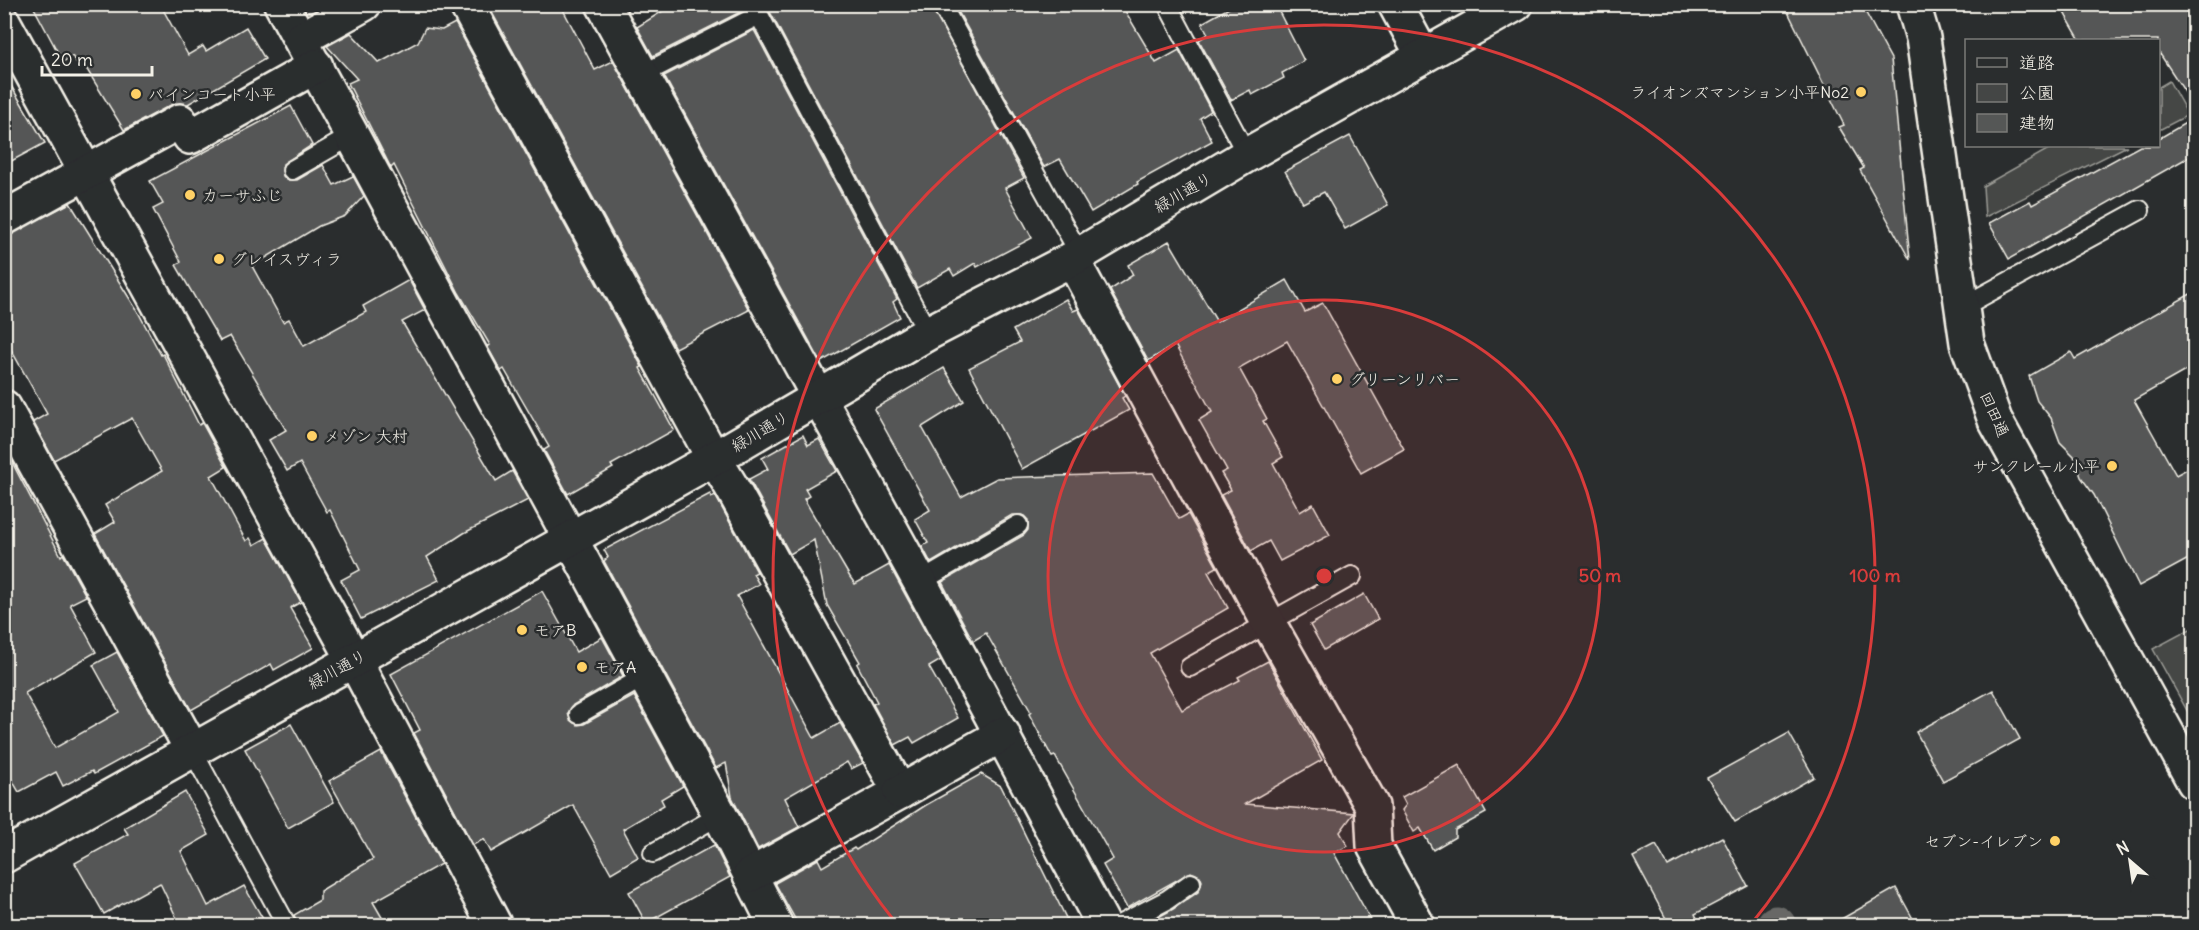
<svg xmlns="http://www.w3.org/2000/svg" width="2199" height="930" viewBox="0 0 2199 930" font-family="Delius,'Klee One',sans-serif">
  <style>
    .green { fill: #444645; stroke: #9c9c96; stroke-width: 1.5 }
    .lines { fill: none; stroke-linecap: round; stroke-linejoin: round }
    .canal { stroke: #676866; stroke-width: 39 }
    .building { fill: #555756; stroke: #f4f1e8; stroke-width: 1.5 }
    .lane-casing { stroke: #f4f1e8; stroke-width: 22 }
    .street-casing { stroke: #f4f1e8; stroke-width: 38 }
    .secondary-casing { stroke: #f4f1e8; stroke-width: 38 }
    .lane { stroke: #2a2d2e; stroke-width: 18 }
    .street { stroke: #2a2d2e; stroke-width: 33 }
    .secondary { stroke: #2a2d2e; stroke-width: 33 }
    .ring { fill: none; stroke: #d93c3b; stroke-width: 3 }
    .poi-dot { fill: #ffd166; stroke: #2a2d2e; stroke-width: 2 }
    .labels { text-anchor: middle; stroke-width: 5; stroke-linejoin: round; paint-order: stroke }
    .poi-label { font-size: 16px; fill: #f4f1e8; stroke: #2a2d2e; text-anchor: start }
    .street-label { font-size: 16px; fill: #f4f1e8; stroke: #2a2d2e }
    .centre { fill: #d93c3b; stroke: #2a2d2e; stroke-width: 3 }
    .ring-label { font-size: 18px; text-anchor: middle; font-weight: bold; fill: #d93c3b; stroke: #2a2d2e; stroke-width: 5; stroke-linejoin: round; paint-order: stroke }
  </style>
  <rect width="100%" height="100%" fill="#2a2d2e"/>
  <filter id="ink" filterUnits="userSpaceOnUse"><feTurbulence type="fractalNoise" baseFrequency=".0167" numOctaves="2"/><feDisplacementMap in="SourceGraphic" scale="12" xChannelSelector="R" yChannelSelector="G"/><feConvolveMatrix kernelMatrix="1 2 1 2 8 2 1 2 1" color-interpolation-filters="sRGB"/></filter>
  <g filter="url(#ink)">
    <g class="green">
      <path d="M2169 81 2188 115 2159 130V87Z"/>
      <path d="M2054 146H2127L1985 217 1983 186Z"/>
      <path d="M2194 627V723L2153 649Z"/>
    </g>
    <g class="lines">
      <path class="canal" d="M1776 925 1777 926"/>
    </g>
    <g class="building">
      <path d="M32 4H160L188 55 203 46 206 51 246 27 265 59 188 104 171 105 124 130 83 63 79 66 72 56 63 62Z"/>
      <path d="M493 4H560L595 70 613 61 749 310 675 348 489 7Z"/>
      <path d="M674 4H756L653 56 637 27Z"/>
      <path d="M762 4H930L1024 178 1005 188 1032 238 977 267 975 263 954 276 950 269 917 288 769 10Z"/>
      <path d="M954 4H1121L1156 63 1179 50 1211 111 1200 118 1212 141 1137 182 1138 184 1091 212 1060 159 1044 167Z"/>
      <path d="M1236 4H1275L1304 61 1282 73 1284 78 1252 95 1250 90 1231 100 1199 40 1208 34 1202 23Z"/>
      <path d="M1784 4H1861L1891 59 1910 260 1860 170 1864 168 1839 127 1844 125Z"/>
      <path d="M2059 4H2194V106L2158 51V40H2080Z"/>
      <path d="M455 23 642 367 640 368 674 430 611 465 613 468 568 494 544 450 549 447 504 369 501 371 487 346 490 345 459 293 394 165 391 168 348 83 357 79 327 46 351 33 379 63 418 42 425 28 442 30Z"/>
      <path d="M754 30 897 299 893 302 900 317 821 362 664 76Z"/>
      <path d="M4 74 45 143 4 165Z"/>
      <path d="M291 106 312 145 283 164V176L287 180H297L323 165 334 185 353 176 364 196 345 216 319 226 252 266 283 322 289 319 304 346 366 312 363 306 409 280 425 310 402 322 496 481 512 471 528 500 464 533 427 557 439 580 361 619 341 580 360 570 330 510 327 512 300 463 287 471 269 440 286 430 230 336 220 341 176 265 181 262 153 209 163 204 150 181Z"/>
      <path d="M2194 118V154L2009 259 1989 223 2030 201 2032 205 2140 146H2158V139Z"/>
      <path d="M1350 136 1388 205 1345 229 1324 192 1303 203 1285 171Z"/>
      <path d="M70 203 138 312 161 355 163 354 199 425 202 423 226 467 211 476 246 541 250 538 254 545 266 538 301 602 290 608 313 648 274 670 271 664 191 710 95 534 115 522 105 505 162 471 132 418 54 460 33 422 47 414 4 337V237Z"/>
      <path d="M1169 241 1217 322 1287 280 1305 312 1323 303 1404 449 1361 473 1287 341 1239 368 1267 419 1263 421 1283 457 1273 463 1300 512 1313 504 1330 535 1280 561 1269 541 1251 551 1221 495 1231 490 1221 473 1227 470 1199 420 1212 412 1175 345 1148 361 1110 290 1133 275 1128 265Z"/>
      <path d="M2194 292V366L2134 400 2176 475 2194 465V556L2139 586 2094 495 2081 477 2074 456 2060 442 2051 418 2037 401 2029 376 2071 352 2075 359Z"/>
      <path d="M1066 299 1073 311 1078 309 1125 396 1122 398 1129 410 1022 469 969 368 1020 342 1013 330Z"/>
      <path d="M944 368 964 401 922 427 961 497 997 478 1153 473 1179 519 1188 514 1217 567 1208 572 1228 608 1150 653 1182 710 1240 680 1238 677 1268 661 1322 760 1245 804 1354 813 1340 832 1348 846 1334 853 1374 926H1142L1173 909 1198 892 1202 881 1200 876 1191 872 1127 908 1103 865 1113 859 1055 756 1052 757 1029 714 1031 712 986 633 973 641 942 582 1024 535 1028 530V520L1023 515H1012L931 563 922 546 928 543 915 519 930 510 874 409Z"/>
      <path d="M803 435 808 445 819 439 837 471 805 489 809 496 804 499 850 577 855 584 889 565 941 660 929 667 958 718 914 743 910 737 895 745 873 704 877 702 857 664 860 662 827 605 814 540 790 554 749 479 768 469 762 458Z"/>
      <path d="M4 447 61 556 63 554 86 596 70 604 96 652 25 693 55 748 119 712 93 665 117 652 163 736 94 774 92 771 63 786 56 772 19 792 4 766Z"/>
      <path d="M710 494 712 497 715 495 757 572 753 574 759 584 737 596 814 738 840 723 863 763 851 769 847 762 785 798 799 827 758 849 732 797 726 763 716 768 604 561 608 557 604 550Z"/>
      <path d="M542 591 576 652 602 637 623 676 573 705 568 713 570 720 578 725 584 724 634 696 683 786 661 799 664 805 623 829 638 857 611 873 573 805 491 852 484 839 473 845 414 733 420 730 391 674Z"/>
      <path d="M1364 594 1378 619 1324 650 1310 625Z"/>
      <path d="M1993 690 2020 739 1943 781 1916 732Z"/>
      <path d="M291 724 334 802 288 828 245 749Z"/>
      <path d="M1789 733 1814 777 1735 822 1707 778Z"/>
      <path d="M381 752 441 864 373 902 387 926H298L294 915 320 900V891L373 859 329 781Z"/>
      <path d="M1459 765 1486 813 1455 830V837L1433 850 1420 828 1414 832 1402 810 1406 805 1402 797Z"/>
      <path d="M981 774 1001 786 1070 926H799L775 883 818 859 822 867 854 848 856 850 926 805Z"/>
      <path d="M185 792 209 835 181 851 208 906 244 886 267 926H175L179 923 160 883 104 914 75 863 128 834 124 828Z"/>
      <path d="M1722 837 1748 886 1695 914 1701 926H1670L1633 857 1656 845 1668 866Z"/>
      <path d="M714 845 730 877 646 923 629 892Z"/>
      <path d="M1896 888 1917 926H1829Z"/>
    </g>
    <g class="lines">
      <g class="lane-casing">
        <g id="lane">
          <path d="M941 4 1079 253"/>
          <path d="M1167 4 1247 155"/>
          <path d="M643 74 759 15 928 333"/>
          <path d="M292 170 353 135"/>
          <path d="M1962 307 2140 210"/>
          <path d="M920 582 1018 525"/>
          <path d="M1190 667 1352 576"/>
          <path d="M579 714 644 677"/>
          <path d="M192 750 287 926"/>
          <path d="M653 853 720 815"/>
          <path d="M1117 926 1167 900 1191 883"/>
        </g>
      </g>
      <g class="street-casing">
        <g id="street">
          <path d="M281 4 720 815 776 926"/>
          <path d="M466 4 705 443 731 486 900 792 750 875"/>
          <path d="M603 4 920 582 1104 926"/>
          <path d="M1395 4 1423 56"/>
          <path d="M4 23 354 660 495 926"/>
          <path d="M301 39 364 4"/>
          <path d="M4 218 180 121 190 137 316 66"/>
          <path d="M1072 259 1268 622 1372 806 1374 846 1418 926"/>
          <path d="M4 407 192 750"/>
          <path d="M900 792 1003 734"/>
        </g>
      </g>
      <g class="secondary-casing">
        <g id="secondary">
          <path d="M1913 4 1923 38 1967 343 1995 420 2194 782"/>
          <path d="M4 856 713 459 928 333 1072 259 1247 155 1516 4"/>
        </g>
      </g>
      <use href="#lane" class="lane"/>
      <use href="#street" class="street"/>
      <use href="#secondary" class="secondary"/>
    </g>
  </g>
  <circle cx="1324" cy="576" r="276" fill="#d93c3b" fill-opacity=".12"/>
  <g class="ring">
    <circle cx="1324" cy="576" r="276"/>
    <path d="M896 923A551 551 0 1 1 1752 923"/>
  </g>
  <g class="poi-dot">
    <circle cx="1861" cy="92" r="6"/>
    <circle cx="136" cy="94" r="6"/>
    <circle cx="190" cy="195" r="6"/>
    <circle cx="219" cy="259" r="6"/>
    <circle cx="1337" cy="379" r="6"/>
    <circle cx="312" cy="436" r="6"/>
    <circle cx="2112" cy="466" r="6"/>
    <circle cx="522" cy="630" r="6"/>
    <circle cx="582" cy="667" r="6"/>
    <circle cx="2055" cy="841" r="6"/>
  </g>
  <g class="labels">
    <g class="poi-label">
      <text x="1849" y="98" text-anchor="end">ライオンズマンション小平No2</text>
      <text x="148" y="100">パインコート小平</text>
      <text x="202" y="201">カーサふじ</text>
      <text x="231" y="265">グレイスヴィラ</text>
      <text x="1349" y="385">グリーンリバー</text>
      <text x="324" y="442">メゾン 大村</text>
      <text x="2100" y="472" text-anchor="end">サンクレール小平</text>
      <text x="534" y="636">モアB</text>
      <text x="594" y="673">モアA</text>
      <text x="2043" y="847" text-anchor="end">セブン-イレブン</text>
    </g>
    <g class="street-label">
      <text transform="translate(1183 192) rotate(-30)" y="6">緑川通り</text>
      <text transform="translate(1995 414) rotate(66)" y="6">回田通</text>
      <text transform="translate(760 431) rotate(-31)" y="6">緑川通り</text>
      <text transform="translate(337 669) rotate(-29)" y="6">緑川通り</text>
    </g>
  </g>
  <circle cx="1324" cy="576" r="9" class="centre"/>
  <g class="ring-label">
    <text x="1600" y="582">50 m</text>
    <text x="1875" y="582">100 m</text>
  </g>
  <rect width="2199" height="930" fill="none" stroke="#2a2d2e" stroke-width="24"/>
  <rect x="12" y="12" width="2175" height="906" fill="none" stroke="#f4f1e8" stroke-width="2" filter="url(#ink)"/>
  <rect x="1965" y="39" width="195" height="108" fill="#2a2d2e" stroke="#7b7b78" stroke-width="1.5"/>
  <rect x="1977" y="58" width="30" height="9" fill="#2a2d2e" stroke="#7b7b78" stroke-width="1.5"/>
  <text x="2019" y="69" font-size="18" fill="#f4f1e8">道路</text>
  <rect x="1977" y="84" width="30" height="18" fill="#444645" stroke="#7b7b78" stroke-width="1.5"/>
  <text x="2019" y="99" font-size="18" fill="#f4f1e8">公園</text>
  <rect x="1977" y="114" width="30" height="18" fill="#555756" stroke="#7b7b78" stroke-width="1.5"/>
  <text x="2019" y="129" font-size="18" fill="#f4f1e8">建物</text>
  <g transform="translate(2130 861) rotate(331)" stroke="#2a2d2e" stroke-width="4.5" paint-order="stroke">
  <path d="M0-4.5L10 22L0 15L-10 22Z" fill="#f4f1e8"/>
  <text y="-9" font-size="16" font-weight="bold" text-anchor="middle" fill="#f4f1e8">N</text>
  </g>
  <path d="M42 66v9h110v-9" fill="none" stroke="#f4f1e8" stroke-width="3"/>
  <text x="51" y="66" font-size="18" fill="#f4f1e8" stroke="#2a2d2e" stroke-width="4.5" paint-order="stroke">20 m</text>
</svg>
